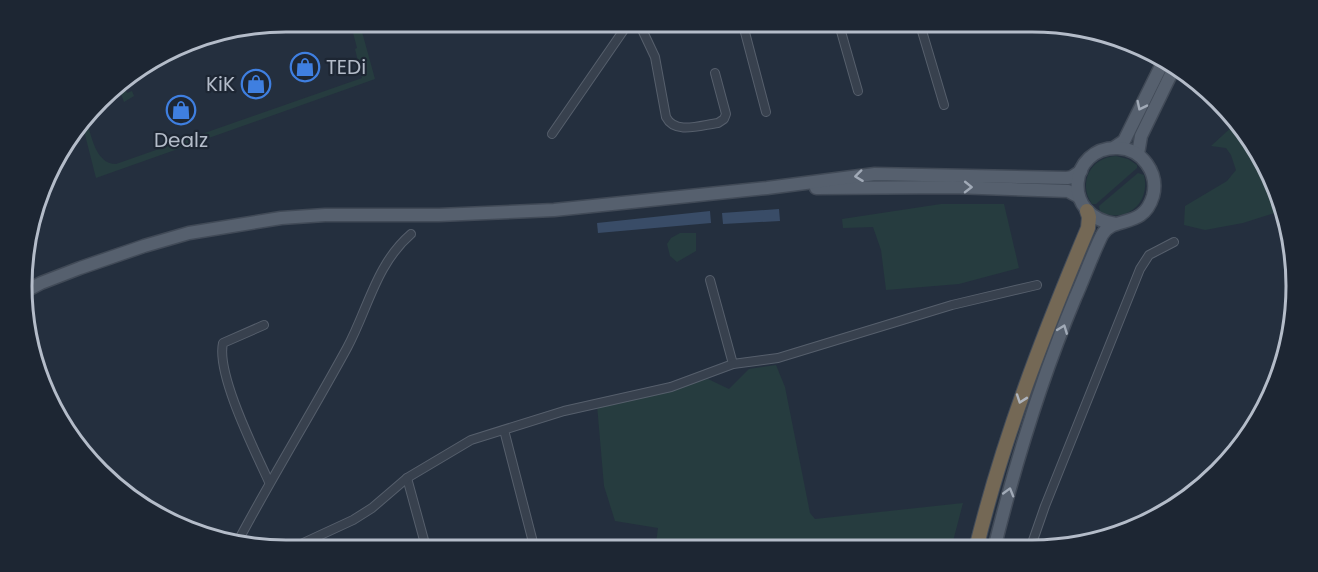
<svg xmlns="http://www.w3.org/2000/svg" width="1318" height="572" viewBox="0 0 1318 572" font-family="Poppins,sans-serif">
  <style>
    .green { fill: #263c3f }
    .water { fill: #394c67 }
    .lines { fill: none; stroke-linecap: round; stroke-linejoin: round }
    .street-casing { stroke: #565f6c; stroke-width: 10 }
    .primary-casing { stroke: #414a57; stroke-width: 15 }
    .highway-casing { stroke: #434c59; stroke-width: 16 }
    .street { stroke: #38414e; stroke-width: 8 }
    .primary { stroke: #56606e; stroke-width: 12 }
    .highway { stroke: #746855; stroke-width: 14 }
    .oneway { stroke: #a1aab7 }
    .oneway2 { stroke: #aeb4bd }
    .labels { text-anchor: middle; stroke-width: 4.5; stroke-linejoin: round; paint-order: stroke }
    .poi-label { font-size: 20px; fill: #b4bcc9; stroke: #1d2633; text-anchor: start }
    .rim { fill: none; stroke: #b4bcc9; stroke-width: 3 }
  </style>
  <rect width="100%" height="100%" fill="#242f3e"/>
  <g class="green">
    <path d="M350 21H359L375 79 96 178 82 123 86 118C91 134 95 164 116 164L362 78 355 49 357 48Z"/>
    <path d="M122 80 127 93 132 91 134 96 124 102 117 83Z"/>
    <path d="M1235 124 1270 169 1281 211 1243 223 1205 230 1184 225 1185 206 1227 181 1236 170 1231 155 1226 148 1211 146Z"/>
    <path d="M1116 156 1128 159 1137 165V168L1096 204H1092C1077 183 1091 157 1116 156Z"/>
    <path d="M1138 173 1144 175C1151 203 1126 224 1100 212L1099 206Z"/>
    <path d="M941 204H1004L1019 268 959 284 886 290 881 250 873 227 843 228 842 219Z"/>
    <path d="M680 233H696V251L677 262 670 256 667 244 671 238Z"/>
    <path d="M776 365 785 387 810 513 815 519 963 503 951 549 600 550 610 547 638 548 656 543 658 528 615 521 604 486 597 405 708 379 729 389 749 369Z"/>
  </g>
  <g class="water">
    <path d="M779 209 780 221 723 224 722 213Z"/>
    <path d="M710 211 711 223 598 233 597 223Z"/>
  </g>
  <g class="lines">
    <g class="street-casing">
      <g id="street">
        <path d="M638 21 655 57 666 117C675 135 701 125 718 123L724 119 726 114 715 73"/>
        <path d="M742 21 766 112"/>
        <path d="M838 21 858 91"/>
        <path d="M919 21 944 105"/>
        <path d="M552 134 630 21"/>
        <path d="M710 280 733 364"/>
        <path d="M264 325 223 343C216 374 255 451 269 482"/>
        <path d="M504 430 535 550"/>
        <path d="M407 478 427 551"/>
        <path d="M237 543C272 477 311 414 347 348 368 309 376 264 411 234"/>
        <path d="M1030 549 1045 506 1140 269 1149 255 1174 242"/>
        <path d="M286 551 353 520 372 508 407 478 471 440 564 411 671 387 733 364 778 358 952 305 1037 285"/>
      </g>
    </g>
    <g class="primary-casing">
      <g id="primary">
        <path d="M1115 147 1124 141 1163 62"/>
        <path d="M1138 154 1141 136 1174 68"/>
        <path d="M816 188 953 187 1068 191 1079 197"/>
        <path d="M26 291 41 283 80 268 144 246 189 233 281 218 325 215H439L554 210 767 188 875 174 1067 178 1072 177 1081 171"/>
        <path d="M994 549C1015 464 1041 379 1075 298 1084 278 1092 255 1102 235 1113 215 1143 230 1153 196 1159 173 1142 149 1118 148 1069 146 1060 217 1116 224"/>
      </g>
    </g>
    <g class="highway-casing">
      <path id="highway" d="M976 549C1003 438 1044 333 1088 228L1089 217 1087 211"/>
    </g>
    <use href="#street" class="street"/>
    <use href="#primary" class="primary"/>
    <use href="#highway" class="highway"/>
  </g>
  <defs><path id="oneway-chevron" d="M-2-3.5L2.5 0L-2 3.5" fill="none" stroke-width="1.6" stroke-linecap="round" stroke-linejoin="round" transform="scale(1.5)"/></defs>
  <g class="oneway">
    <use href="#oneway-chevron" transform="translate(1141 106) rotate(116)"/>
    <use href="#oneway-chevron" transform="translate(859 176) rotate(173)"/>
    <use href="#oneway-chevron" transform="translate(968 187) rotate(1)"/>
    <use href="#oneway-chevron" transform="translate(1063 329) rotate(-69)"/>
    <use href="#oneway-chevron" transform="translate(1009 492) rotate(-74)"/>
  </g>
  <use class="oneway2" href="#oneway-chevron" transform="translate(1021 399) rotate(109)"/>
  <defs>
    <g id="shop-ring" transform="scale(1.5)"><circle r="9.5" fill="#1d2633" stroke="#3f7fe0" stroke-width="1.5"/><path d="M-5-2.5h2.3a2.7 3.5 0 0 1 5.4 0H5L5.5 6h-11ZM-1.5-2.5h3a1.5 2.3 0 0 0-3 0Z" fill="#3f7fe0"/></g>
  </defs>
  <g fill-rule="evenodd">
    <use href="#shop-ring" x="305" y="67"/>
    <use href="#shop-ring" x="256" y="84"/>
    <use href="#shop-ring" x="181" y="110"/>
  </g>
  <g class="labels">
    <g class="poi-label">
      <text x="326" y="74">TEDi</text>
      <text x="235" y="91" text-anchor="end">KiK</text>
      <text x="181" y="147" text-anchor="middle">Dealz</text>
    </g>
  </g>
  <path d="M0 0H1318V572H0ZM286 32H1032A254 254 0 0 1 1286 286V286A254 254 0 0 1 1032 540H286A254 254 0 0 1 32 286V286A254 254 0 0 1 286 32Z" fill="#1d2633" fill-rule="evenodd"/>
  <path class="rim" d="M286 32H1032A254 254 0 0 1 1286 286V286A254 254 0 0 1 1032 540H286A254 254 0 0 1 32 286V286A254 254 0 0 1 286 32Z"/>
</svg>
